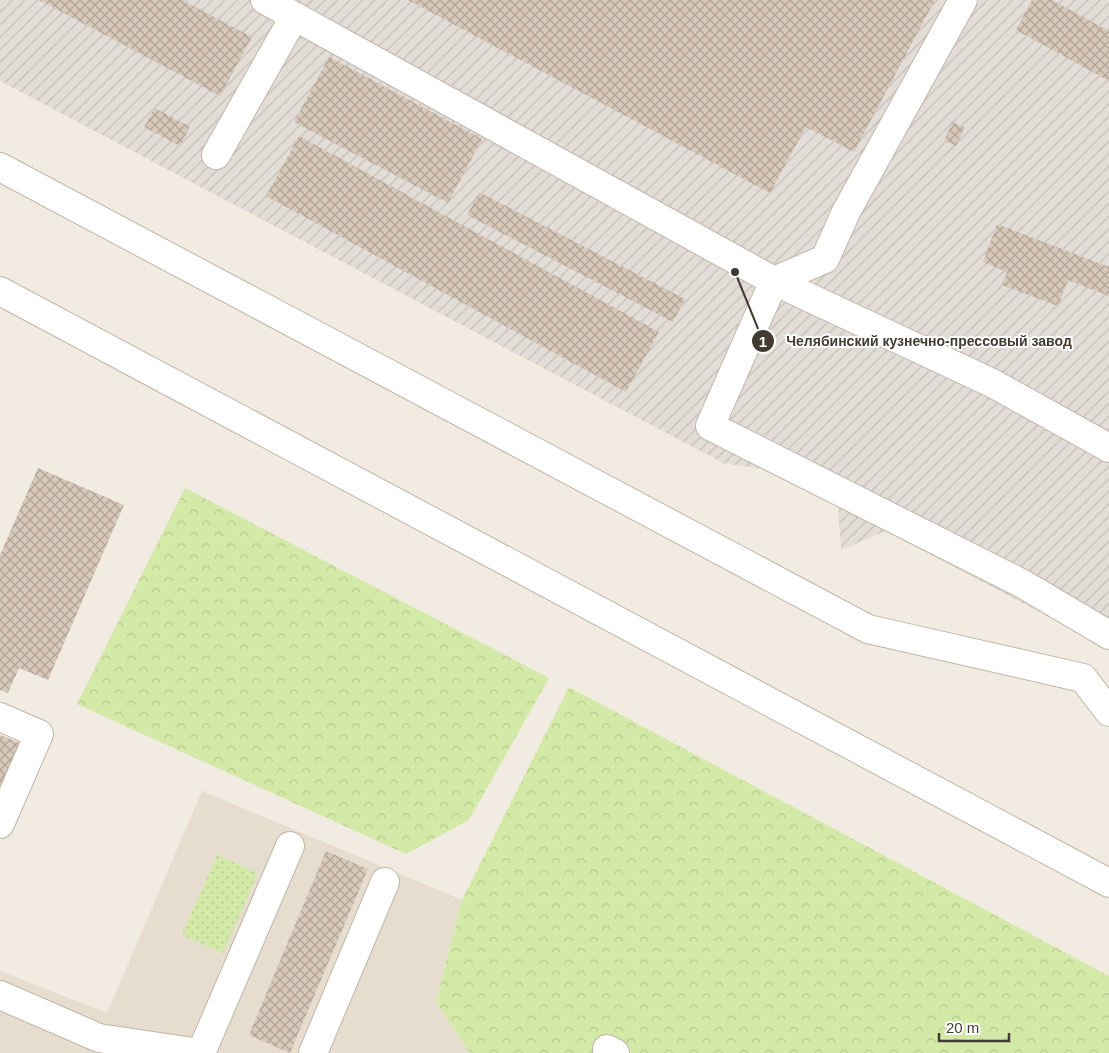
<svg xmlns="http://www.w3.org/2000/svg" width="1109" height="1053" viewBox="0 0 1109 1053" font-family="Arial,sans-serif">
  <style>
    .residential { fill: #e6ddcf }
    .industrial { fill: url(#industrial-furrows) }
    .grass { fill: url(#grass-dots) }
    .forest { fill: url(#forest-crowns) }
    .building { fill: url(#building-cross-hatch) }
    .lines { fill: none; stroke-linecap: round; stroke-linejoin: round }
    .minor-casing { stroke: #c0b5a7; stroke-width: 30 }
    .minor { stroke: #fff; stroke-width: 28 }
    .leader { fill: none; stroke: #433b32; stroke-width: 2 }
    .callout-dot { fill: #433b32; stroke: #fff; stroke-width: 2 }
    .mark-label { font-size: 15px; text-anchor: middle; font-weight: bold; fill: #fff }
    .callout-label { font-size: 14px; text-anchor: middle; font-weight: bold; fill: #433b32; stroke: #fff; stroke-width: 4; stroke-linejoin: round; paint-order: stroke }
  </style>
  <defs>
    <pattern id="industrial-furrows" width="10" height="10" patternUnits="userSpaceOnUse" patternTransform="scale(1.25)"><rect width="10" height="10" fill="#e3ddd7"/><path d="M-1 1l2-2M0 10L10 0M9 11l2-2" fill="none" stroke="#c4bfb9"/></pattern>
    <pattern id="grass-dots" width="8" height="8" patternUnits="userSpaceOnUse" patternTransform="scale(1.25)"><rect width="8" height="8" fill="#d3e9a7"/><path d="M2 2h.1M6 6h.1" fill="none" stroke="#b6c990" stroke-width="1.8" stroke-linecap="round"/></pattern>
    <pattern id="forest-crowns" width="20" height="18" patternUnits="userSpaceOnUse" patternTransform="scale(1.25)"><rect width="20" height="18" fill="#d3e9a7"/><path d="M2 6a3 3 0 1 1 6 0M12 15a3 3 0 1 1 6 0" fill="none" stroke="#b6c990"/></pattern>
    <pattern id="building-cross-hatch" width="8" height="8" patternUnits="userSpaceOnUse" patternTransform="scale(1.25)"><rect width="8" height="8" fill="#d7c8ba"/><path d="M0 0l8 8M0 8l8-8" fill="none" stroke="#b0a498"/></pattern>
  </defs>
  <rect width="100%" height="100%" fill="#f2ebe2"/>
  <path class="residential" d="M202 791 462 900 436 1002 470 1053H0V971L107 1013Z"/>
  <path class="industrial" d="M0 0H1109V649L886 531 841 550 838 507 761 469 723 463 0 81Z"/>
  <path class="grass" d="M217 855 258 873 223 953 182 935Z"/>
  <g class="forest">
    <path d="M185 488 549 678 469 820 406 854 77 704Z"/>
    <path d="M569 687 1109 976V1053H470L436 1002 462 900Z"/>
  </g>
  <g class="building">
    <path d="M39 0H182L252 37 220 96Z"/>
    <path d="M408 0H935L854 152 806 127 770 193Z"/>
    <path d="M1032 0H1052L1109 31V81L1016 30Z"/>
    <path d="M329 57 482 139 448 203 294 122Z"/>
    <path d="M155 108 190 127 180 146 144 127Z"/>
    <path d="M953 122 965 128 956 146 944 140Z"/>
    <path d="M299 136 659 332 626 392 266 196Z"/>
    <path d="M479 192 685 299 673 322 467 215Z"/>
    <path d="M997 224 1109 267V296L1068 280 1058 306 1002 285 1007 272 983 262Z"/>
    <path d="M38 468 124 505 48 680 19 668 8 693 0 690V555Z"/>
    <path d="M0 735 22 744 0 795Z"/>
    <path d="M326 851 368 869 290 1053 249 1035Z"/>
  </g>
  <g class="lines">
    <g class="minor-casing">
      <g id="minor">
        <path d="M265 0 774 281 992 383 1109 448"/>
        <path d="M963 0 846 212 825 259 774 281 710 426 1023 584 1109 635"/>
        <path d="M216 155 294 17"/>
        <path d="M0 167 868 629 1083 678 1109 712"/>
        <path d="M0 291 1109 883"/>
        <path d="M0 717 39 734 0 824"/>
        <path d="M0 995 99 1038 200 1053"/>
        <path d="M607 1049 615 1053"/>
        <path d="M201 1053 290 846"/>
        <path d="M313 1053 385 882"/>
      </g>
    </g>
    <use href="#minor" class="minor"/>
  </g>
  <path class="leader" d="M735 272L763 341"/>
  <g class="callout-dot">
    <circle cx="735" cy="272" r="5"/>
    <circle cx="763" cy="341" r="12"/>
  </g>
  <g class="mark-label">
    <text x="763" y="347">1</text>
  </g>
  <g class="callout-label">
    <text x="929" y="346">Челябинский кузнечно-прессовый завод</text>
  </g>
  <path d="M939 1033v8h70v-8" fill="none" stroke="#433b32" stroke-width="2.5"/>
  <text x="946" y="1033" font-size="15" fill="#433b32" stroke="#ffffff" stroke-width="4" paint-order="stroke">20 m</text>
</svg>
